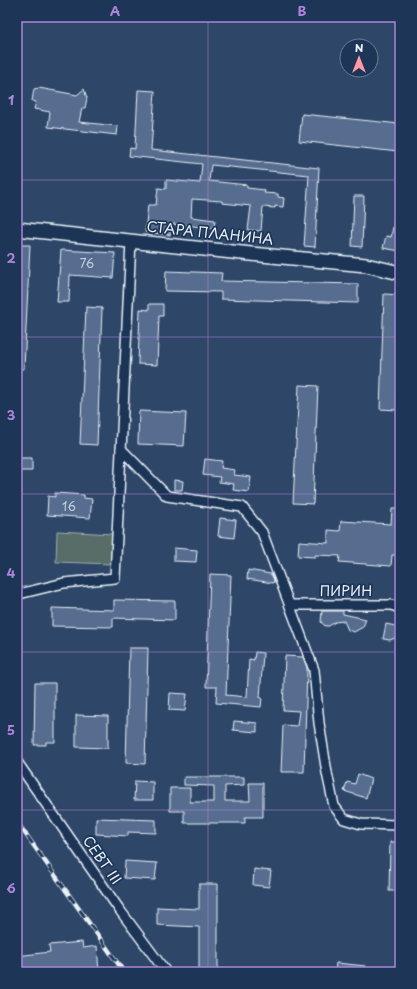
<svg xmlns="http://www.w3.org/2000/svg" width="417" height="989" viewBox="0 0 417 989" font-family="'Playpen Sans',sans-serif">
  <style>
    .green { fill: #586c67; stroke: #a0aeb0 }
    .building { fill: #566d90; stroke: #e8f1f8 }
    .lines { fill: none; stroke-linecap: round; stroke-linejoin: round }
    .street-casing { stroke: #e8f1f8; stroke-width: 12 }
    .secondary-casing { stroke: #e8f1f8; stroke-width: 16 }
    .street { stroke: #1d3557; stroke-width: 9 }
    .secondary { stroke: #1d3557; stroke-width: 13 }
    .rail-casing { stroke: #e8f1f8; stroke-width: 4.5 }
    .rail { stroke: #1d3557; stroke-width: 3; stroke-dasharray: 9; stroke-linecap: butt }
    .grid { fill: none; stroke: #ac85d9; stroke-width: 1; stroke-opacity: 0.55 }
    .labels { text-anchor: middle; stroke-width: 3.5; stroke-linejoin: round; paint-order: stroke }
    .number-label { font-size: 12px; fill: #c4d0de }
    .street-label { font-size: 14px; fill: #e8f1f8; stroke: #1d3557 }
    .neatline { fill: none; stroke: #ac85d9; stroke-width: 1.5 }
    .grid-label { font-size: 13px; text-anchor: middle; font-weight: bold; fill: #ac85d9 }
  </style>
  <rect width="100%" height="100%" fill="#2e4668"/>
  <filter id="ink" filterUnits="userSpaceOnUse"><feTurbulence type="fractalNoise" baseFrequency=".025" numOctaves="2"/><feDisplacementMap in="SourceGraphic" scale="8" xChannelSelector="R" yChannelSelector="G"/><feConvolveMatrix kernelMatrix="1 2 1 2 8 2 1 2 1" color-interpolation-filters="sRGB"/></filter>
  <g filter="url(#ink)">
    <path class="green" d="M57 531 113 534 112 564 56 562Z"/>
    <g class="building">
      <path d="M39 88 77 95 84 89 87 98 85 108H82L79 122 118 126 117 135 48 127 50 112 34 109 36 102 32 101 34 89Z"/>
      <path d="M138 90 155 91 151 150 319 168 315 247 304 246 309 175 211 165 209 181 247 185V188L265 190 264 193 278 194V197L284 198 283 207 275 206V208L263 207 261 231 248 230 251 206 222 203V201L192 199 191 217 215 220 214 228 171 224 170 235 145 232 148 205H156L158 188 166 189V180L200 183 202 164 129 156 130 148 135 149Z"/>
      <path d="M302 114 400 124 398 152 299 141Z"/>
      <path d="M354 196H364L362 247 352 246Z"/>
      <path d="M396 213H400V251L383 248 386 236 391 237Z"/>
      <path d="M17 245H30L24 369H17Z"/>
      <path d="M61 250 115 253 113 278 70 275 69 302H57Z"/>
      <path d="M166 271 222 273 221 281 358 284V303L221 299V292L165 291Z"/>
      <path d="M384 294 400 295 397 410 380 409Z"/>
      <path d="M149 304H163V316H159L157 365 138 364 140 309 149 310Z"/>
      <path d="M86 307 102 308 97 445 80 444Z"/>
      <path d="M299 385 318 386 313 504 293 503Z"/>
      <path d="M139 411 186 413 184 446 138 444Z"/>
      <path d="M20 458H32V471H17V459H20Z"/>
      <path d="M205 459 222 461 221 468 235 470 234 475 251 477 249 492 233 490 234 484 219 482 220 477 203 475Z"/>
      <path d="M174 480 183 481 182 490H174Z"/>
      <path d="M55 493 84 495V498L92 499 90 518 47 515 48 496 55 497Z"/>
      <path d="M392 509H400V555H392L391 566 339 562 340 556 315 555V557L298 556 299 541 328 543V530L340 531 341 521 391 524Z"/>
      <path d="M220 518 236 520 234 538 218 536Z"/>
      <path d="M174 548 197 550 196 562 174 561Z"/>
      <path d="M248 570 271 574 274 580 273 583 247 579Z"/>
      <path d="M210 574 231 575 226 695 247 697 249 659 254 660 255 652 263 653 260 698H262L261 707 216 703 217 687H206Z"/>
      <path d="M114 600 175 601V620L113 618V627L52 626V608L114 610Z"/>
      <path d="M322 611H343V614L366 619 363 627 354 632 348 630 344 621 335 622 329 626H325L321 622Z"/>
      <path d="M386 624 400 627V636L390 640 383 639Z"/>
      <path d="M129 648H148L145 764 126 763Z"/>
      <path d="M285 656 303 657 307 668 304 772H281L283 725 297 726 299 711 283 710Z"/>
      <path d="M35 683H55V742H46V745H34Z"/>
      <path d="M170 693 187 694 185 711 169 710Z"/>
      <path d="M76 715 108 716V748L76 747Z"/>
      <path d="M234 721 257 723V732L233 730Z"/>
      <path d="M358 774 371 779 366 798 344 791 347 782 355 784Z"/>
      <path d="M184 777H244V785L225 786V801H250L249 783H263V817H245V823H184V811H170V788H190V802H214V786L184 785Z"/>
      <path d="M135 781 153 782V800H134Z"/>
      <path d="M96 818 156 820V833L128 832V836L96 834Z"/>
      <path d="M390 842H400V891H389Z"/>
      <path d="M125 861 157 863 155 880 124 878Z"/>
      <path d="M254 869 271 871 269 887 253 885Z"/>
      <path d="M199 884H218V972H199V927L157 925V907L199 909Z"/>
      <path d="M82 942 83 948 97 946 99 972H17V956L50 952 49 945Z"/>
      <path d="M336 963 366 966V972H335Z"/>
    </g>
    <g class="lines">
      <g class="street-casing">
        <g id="street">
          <path d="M121 449 167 496 242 507 262 532 314 670 319 723 327 773 334 806 344 819 361 824 400 825"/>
          <path d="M17 593H23L64 583 115 578 131 241"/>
          <path d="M290 605H391L400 608"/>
          <path d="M17 762 119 909 166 972"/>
        </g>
      </g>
      <g class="secondary-casing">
        <path id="secondary" d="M17 229 251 254 366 265 400 273"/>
      </g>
      <use href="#street" class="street"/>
      <use href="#secondary" class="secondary"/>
      <g class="rail-casing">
        <path id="rail" d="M17 822 124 972"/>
      </g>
      <use href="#rail" class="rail"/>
    </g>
  </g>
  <path class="grid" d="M208 17V972M17 180H400M17 337H400M17 494H400M17 652H400M17 810H400"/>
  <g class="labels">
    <g class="number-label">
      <text x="87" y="268">76</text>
      <text x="69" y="511">16</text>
    </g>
    <g class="street-label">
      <text transform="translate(210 233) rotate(6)" y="5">СТАРА ПЛАНИНА</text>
      <text x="346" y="596">ПИРИН</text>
      <text transform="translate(102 860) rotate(55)" y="5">СЕВТ III</text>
    </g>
  </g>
  <rect width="417" height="989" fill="none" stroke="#1d3557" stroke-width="44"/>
  <g transform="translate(359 58)"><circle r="19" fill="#1d3557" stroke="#6e8097"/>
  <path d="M0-3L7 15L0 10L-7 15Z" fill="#ff9aa2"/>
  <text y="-6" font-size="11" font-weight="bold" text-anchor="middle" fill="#e8f1f8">N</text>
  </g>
  <rect x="22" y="22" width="373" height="945" class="neatline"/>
  <g class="grid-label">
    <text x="115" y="16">A</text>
    <text x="302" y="16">B</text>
    <text x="11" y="105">1</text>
    <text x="11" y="263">2</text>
    <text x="11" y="420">3</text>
    <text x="11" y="578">4</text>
    <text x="11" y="735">5</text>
    <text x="11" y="893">6</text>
  </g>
</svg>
